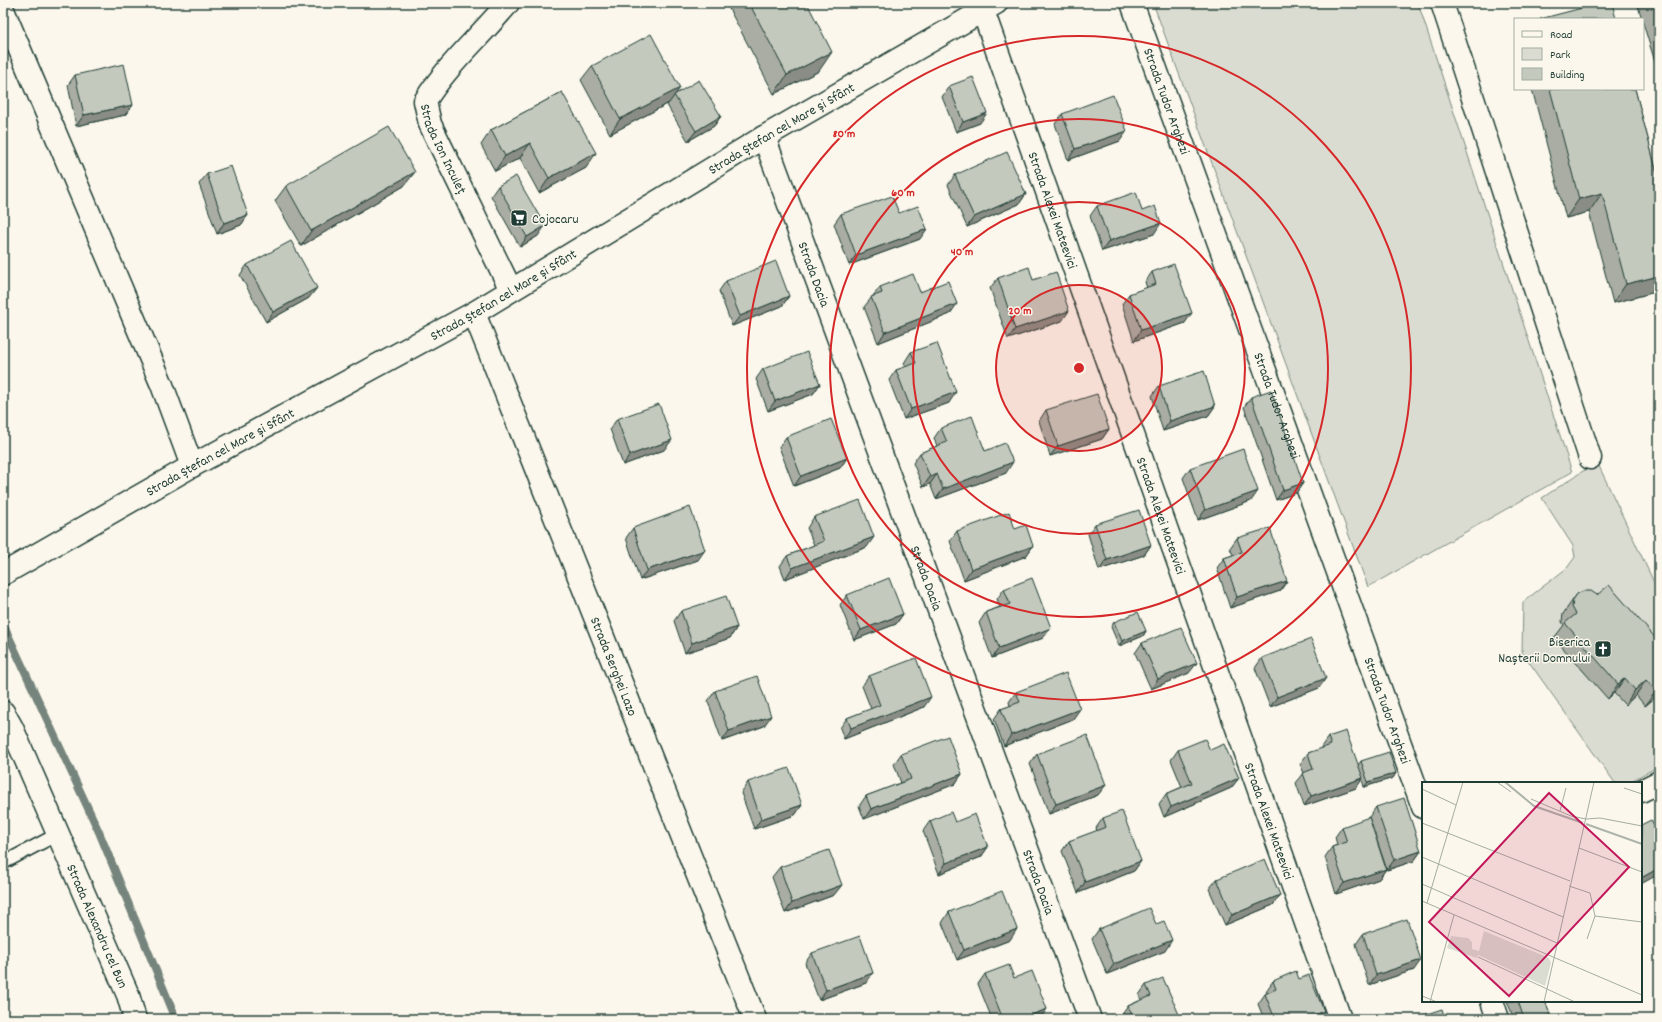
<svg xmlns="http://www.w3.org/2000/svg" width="1662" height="1022" viewBox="0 0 1662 1022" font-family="Dekko,sans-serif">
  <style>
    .green { fill: #dbdcd1; stroke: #7d8c82 }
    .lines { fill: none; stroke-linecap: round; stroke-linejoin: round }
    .stream { stroke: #74847b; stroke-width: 8 }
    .lane-casing { stroke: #1f3d34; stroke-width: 15 }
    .street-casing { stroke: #1f3d34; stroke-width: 25 }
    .lane { stroke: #fbf7ec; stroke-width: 12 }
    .street { stroke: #fbf7ec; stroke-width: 22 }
    .wall { fill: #a9ada3; stroke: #1f3d34 }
    .shaded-wall { fill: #898d85; stroke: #1f3d34 }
    .building { fill: #c4c9be; stroke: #1f3d34 }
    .ring { fill: none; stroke: #d62828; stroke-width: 2 }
    .labels { text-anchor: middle; stroke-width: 3; stroke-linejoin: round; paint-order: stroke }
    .street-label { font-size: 14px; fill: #1f3d34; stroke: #fbf7ec }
    .poi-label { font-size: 14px; fill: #1f3d34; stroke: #fbf7ec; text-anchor: start }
    .inset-river { fill: none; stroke: #adb4aa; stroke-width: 2 }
    .inset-road { fill: none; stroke: #a3ada2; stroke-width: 1 }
    .view { fill: #c2185b; fill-opacity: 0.15; stroke: #c2185b; stroke-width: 2 }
    .inset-edge { fill: none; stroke: #1f3d34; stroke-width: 2 }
    .centre { fill: #d62828; stroke: #fbf7ec; stroke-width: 2 }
    .ring-label { font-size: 12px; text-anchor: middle; font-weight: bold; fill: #d62828; stroke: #fbf7ec; stroke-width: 3; stroke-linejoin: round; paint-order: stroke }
  </style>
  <rect width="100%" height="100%" fill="#fbf7ec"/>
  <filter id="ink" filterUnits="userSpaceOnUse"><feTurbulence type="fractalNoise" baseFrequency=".025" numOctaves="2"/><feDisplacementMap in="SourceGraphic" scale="8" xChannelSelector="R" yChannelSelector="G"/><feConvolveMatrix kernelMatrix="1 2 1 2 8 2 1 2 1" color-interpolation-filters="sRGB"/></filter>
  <g filter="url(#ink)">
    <g class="green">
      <path d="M1153 3H1418L1572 472 1368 587Z"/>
      <path d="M1598 464 1659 593V766L1627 783H1615L1522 652 1523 602 1567 568 1575 557 1573 546 1542 498 1583 471Z"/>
    </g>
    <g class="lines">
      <path class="stream" d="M3 624 99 832 176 1019"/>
      <g class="lane-casing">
        <path id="lane" d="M3 863 58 834"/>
      </g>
      <g class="street-casing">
        <g id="street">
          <path id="s1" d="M508 3C481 36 447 65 425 101L430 124 511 290"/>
          <path id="s2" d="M1132 3 1423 807"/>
          <path d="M1442 3 1590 458"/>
          <path d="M3 10 162 385 192 466"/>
          <path id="s3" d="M983 11 1340 1019"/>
          <path id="s4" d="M764 137 1090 1019"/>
          <path id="s5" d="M474 313 755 1019"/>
          <path id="s6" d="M3 574 192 466 474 313 764 137 996 3"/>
          <path id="s7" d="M3 712 12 728 128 995 135 1019"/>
          <path d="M1641 791 1659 782"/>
          <path d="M1492 1001 1498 1019"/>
        </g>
      </g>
      <use href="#lane" class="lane"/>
      <use href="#street" class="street"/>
    </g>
    <g class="wall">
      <path d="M726 3H807L819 71 774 94Z"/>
      <path d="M1637 3H1659V75L1643 23V19H1642Z"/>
      <path d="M592 66 675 95 721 116 714 126 688 141 667 105 669 103 610 134 581 80Z"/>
      <path d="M75 75 133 105 125 115 76 126 68 85Z"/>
      <path d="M949 86 980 123 956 132 942 97Z"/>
      <path d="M1532 89H1635L1659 181V291L1613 303 1589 212 1566 218Z"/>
      <path d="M562 92 586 168 539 193 520 158 495 171 481 145 491 130Z"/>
      <path d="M1062 114 1120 141 1068 160 1055 124Z"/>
      <path d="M207 174 248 215 241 225 217 234 199 184Z"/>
      <path d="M955 175 1026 194 1019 204 967 227 948 185Z"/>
      <path d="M286 186H404L301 246 275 201Z"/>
      <path d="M498 186 538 236 520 247 491 196Z"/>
      <path d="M1097 206 1142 211 1154 234 1102 251 1090 216Z"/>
      <path d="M899 213 920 239 849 265 834 224 841 214Z"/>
      <path d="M247 265 309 298 266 322 240 275Z"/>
      <path d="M1152 272 1185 323 1134 341 1122 304 1129 294 1147 288 1145 282Z"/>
      <path d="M998 278 1033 280 1062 321 1008 339 990 288Z"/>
      <path d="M726 281 789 296 782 306 732 326 719 291Z"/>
      <path d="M880 287 920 292 950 314 878 343 864 307Z"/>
      <path d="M911 352 949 403 904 419 889 380 896 370 906 367 904 363Z"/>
      <path d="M763 369 820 384 813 394 768 411 756 379Z"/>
      <path d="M1159 386 1215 406 1208 416 1163 431 1152 396Z"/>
      <path d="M1251 397 1303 483 1296 493 1276 500 1244 407Z"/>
      <path d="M1046 410 1109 429 1102 439 1050 456 1039 421Z"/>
      <path d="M617 419 664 450 623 465 610 429Z"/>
      <path d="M941 428 985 451 1006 473 936 499 930 484 923 487 913 463 920 453 937 446 934 438Z"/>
      <path d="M786 437 847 458 840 468 794 486 779 447Z"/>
      <path d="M1190 468 1251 501 1198 520 1183 478Z"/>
      <path d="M814 517 867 547 785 579 780 566 787 556 814 545 807 528Z"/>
      <path d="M1095 524 1151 545 1144 555 1099 570 1088 534Z"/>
      <path d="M633 528 698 560 640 580 626 538Z"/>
      <path d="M1015 529 1033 546 1026 556 964 580 950 541 957 531Z"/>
      <path d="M1237 538 1287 581 1280 591 1230 608 1217 568 1224 558 1233 555 1230 548Z"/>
      <path d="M1004 589 1051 628 1043 638 992 658 979 623 986 612 1000 607 997 599Z"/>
      <path d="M1577 594 1659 642 1657 696 1645 706 1636 695 1625 705 1614 693 1608 699 1554 638 1564 625 1562 622 1563 614Z"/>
      <path d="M847 595 903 614 896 624 854 640 840 605Z"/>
      <path d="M681 611 737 627 730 638 685 653 674 621Z"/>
      <path d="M1114 622 1146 631 1143 636 1119 646 1111 627Z"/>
      <path d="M1142 643 1189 673 1151 689 1135 653Z"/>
      <path d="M1262 658 1319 688 1270 707 1255 668Z"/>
      <path d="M869 676 924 707 844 739 840 728 847 718 871 709 862 686Z"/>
      <path d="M715 691 764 726 722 741 708 701Z"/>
      <path d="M1016 692 1073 719 1004 746 994 719 1001 709 1010 706 1009 702Z"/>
      <path d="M1328 737 1358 765 1361 761 1396 773 1393 778 1364 787 1362 779 1356 788 1304 806 1296 783 1304 773 1300 764 1308 753 1321 749V747Z"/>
      <path d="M1178 750H1210L1239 778 1231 788 1164 817 1159 804 1166 794 1182 787 1171 760Z"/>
      <path d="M901 754 962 774 955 784 864 819 859 806 866 796 901 783 894 764Z"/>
      <path d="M1037 754 1098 795 1049 814 1030 764Z"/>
      <path d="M748 782 802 805 795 815 754 829 741 793Z"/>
      <path d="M1376 807 1421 851 1414 861 1387 870 1369 817Z"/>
      <path d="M1103 818 1141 861 1134 871 1078 893 1062 851 1069 841 1097 831 1096 828Z"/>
      <path d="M930 821 955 822 988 847 981 857 939 874 923 831Z"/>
      <path d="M1342 827 1386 869 1379 879 1336 894 1325 857 1332 847 1337 845 1335 837Z"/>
      <path d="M780 867 834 895 785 913 772 877Z"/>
      <path d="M1217 879 1280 895 1273 905 1225 925 1209 889Z"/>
      <path d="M949 912 1010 940 957 960 942 923Z"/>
      <path d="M1099 929 1165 951 1107 974 1092 939Z"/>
      <path d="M1363 934 1414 970 1369 985 1356 944Z"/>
      <path d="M812 953 873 973 866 983 819 1000 805 963Z"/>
      <path d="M985 974 1014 978 1040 1019H992L978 984Z"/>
      <path d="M1299 979 1324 1011 1319 1019H1264L1258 1004 1265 994 1267 993 1266 991 1273 981Z"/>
      <path d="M1146 985 1181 1019H1123L1121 1016 1128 1006 1141 1000 1139 995Z"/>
      <path d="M1507 1001H1545L1551 1016 1549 1019H1514Z"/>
    </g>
    <g class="shaded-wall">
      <path d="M832 52 819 71 774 94 787 75Z"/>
      <path d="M680 88 669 103 610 134 620 119Z"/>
      <path d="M133 105 125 115 76 126 84 115Z"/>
      <path d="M987 113 980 123 956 132 963 122Z"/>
      <path d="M721 116 714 126 688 141 696 131Z"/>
      <path d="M1127 131 1120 141 1068 160 1075 149Z"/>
      <path d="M530 143 520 158 495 171 505 156Z"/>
      <path d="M596 153 586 168 539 193 549 178Z"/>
      <path d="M415 172 404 186 301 246 311 231Z"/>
      <path d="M1602 193 1589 212 1566 218 1579 199Z"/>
      <path d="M1026 194 1019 204 967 227 974 217Z"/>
      <path d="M248 215 241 225 217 234 224 223Z"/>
      <path d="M1161 223 1154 234 1102 251 1109 241Z"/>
      <path d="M545 226 538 236 520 247 527 237Z"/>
      <path d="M927 229 920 239 849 265 856 255Z"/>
      <path d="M1659 276V291L1613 303 1626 284Z"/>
      <path d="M317 288 309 298 266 322 273 312Z"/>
      <path d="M789 296 782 306 732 326 740 316Z"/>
      <path d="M957 304 950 314 878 343 885 332Z"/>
      <path d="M1069 311 1062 321 1008 339 1015 329Z"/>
      <path d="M1192 313 1185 323 1134 341 1141 330Z"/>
      <path d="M820 384 813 394 768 411 775 401Z"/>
      <path d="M956 392 949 403 904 419 911 409Z"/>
      <path d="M1215 406 1208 416 1163 431 1170 421Z"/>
      <path d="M1109 429 1102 439 1050 456 1058 446Z"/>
      <path d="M672 440 664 450 623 465 630 455Z"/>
      <path d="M847 458 840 468 794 486 801 476Z"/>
      <path d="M1013 462 1006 473 936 499 943 489Z"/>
      <path d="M937 474 930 484 923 487 930 477Z"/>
      <path d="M1303 483 1296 493 1276 500 1283 490Z"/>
      <path d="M1258 491 1251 501 1198 520 1205 510Z"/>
      <path d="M874 537 867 547 785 579 792 568Z"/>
      <path d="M1151 545 1144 555 1099 570 1107 560Z"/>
      <path d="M1033 546 1026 556 964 580 971 569Z"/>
      <path d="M705 550 698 560 640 580 647 570Z"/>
      <path d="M1287 581 1280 591 1230 608 1237 597Z"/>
      <path d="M903 614 896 624 854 640 861 630Z"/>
      <path d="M737 627 730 638 685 653 692 643Z"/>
      <path d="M1051 628 1043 638 992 658 999 648Z"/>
      <path d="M1146 631 1143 636 1119 646 1122 641Z"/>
      <path d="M1197 663 1189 673 1151 689 1158 679Z"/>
      <path d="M1326 678 1319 688 1270 707 1277 697Z"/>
      <path d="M1625 678 1614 693 1608 699 1618 684Z"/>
      <path d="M1646 680 1636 695 1625 705 1635 690Z"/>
      <path d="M1659 688V693L1657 696 1645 706 1656 691Z"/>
      <path d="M931 697 924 707 844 739 851 728Z"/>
      <path d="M1080 709 1073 719 1004 746 1011 735Z"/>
      <path d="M771 716 764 726 722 741 729 731Z"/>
      <path d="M1396 773 1393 778 1364 787 1368 782Z"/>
      <path d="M962 774 955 784 864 819 871 809Z"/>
      <path d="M1239 778 1231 788 1164 817 1171 807Z"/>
      <path d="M1363 778 1356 788 1304 806 1311 796Z"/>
      <path d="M1106 785 1098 795 1049 814 1056 804Z"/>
      <path d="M802 805 795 815 754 829 761 819Z"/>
      <path d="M988 847 981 857 939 874 946 863Z"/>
      <path d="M1421 851 1414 861 1387 870 1394 860Z"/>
      <path d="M1141 861 1134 871 1078 893 1085 882Z"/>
      <path d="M1659 868V874L1641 884V878Z"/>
      <path d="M1386 869 1379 879 1336 894 1344 883Z"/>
      <path d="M842 885 834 895 785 913 792 903Z"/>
      <path d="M1280 895 1273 905 1225 925 1232 915Z"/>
      <path d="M1017 929 1010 940 957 960 964 950Z"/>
      <path d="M1172 940 1165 951 1107 974 1114 964Z"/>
      <path d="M1421 960 1414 970 1369 985 1376 975Z"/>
      <path d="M873 973 866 983 819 1000 826 990Z"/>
      <path d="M1047 1009 1040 1019H1021Z"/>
      <path d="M1324 1011 1319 1019H1306Z"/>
      <path d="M1551 1016 1549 1019H1543Z"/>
    </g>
    <g class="building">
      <path d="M749 3H807L832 52 787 75Z"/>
      <path d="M1601 3H1612L1616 19H1540Z"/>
      <path d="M1656 3H1659V13Z"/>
      <path d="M651 34 680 88 620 119 592 66Z"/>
      <path d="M124 64 133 105 84 115 75 75Z"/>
      <path d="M973 77 987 113 963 122 949 86Z"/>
      <path d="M699 80 721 116 696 131 674 95Z"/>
      <path d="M1550 89H1635L1659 181V276L1626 284 1602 193 1579 199Z"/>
      <path d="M562 92 596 153 549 178 530 143 505 156 491 130Z"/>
      <path d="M1113 95 1127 131 1075 149 1062 114Z"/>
      <path d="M389 127 415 172 311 231 286 186Z"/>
      <path d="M1007 152 1026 194 974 217 955 175Z"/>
      <path d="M231 166 248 215 224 223 207 174Z"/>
      <path d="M516 176 545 226 527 237 498 186Z"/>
      <path d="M1136 192 1142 211 1155 206 1161 223 1109 241 1097 206Z"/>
      <path d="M892 196 899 213 918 206 927 229 856 255 841 214Z"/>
      <path d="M291 241 317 288 273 312 247 265Z"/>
      <path d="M776 261 789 296 740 316 726 281Z"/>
      <path d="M1174 264 1192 313 1141 330 1129 294 1156 284 1152 272Z"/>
      <path d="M1029 267 1033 280 1056 272 1069 311 1015 329 998 278Z"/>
      <path d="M913 274 920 292 948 281 957 304 885 332 871 297 882 293 880 287Z"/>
      <path d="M937 343 956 392 911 409 896 370 916 363 911 352Z"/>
      <path d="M807 352 820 384 775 401 763 369Z"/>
      <path d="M1204 371 1215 406 1170 421 1159 386Z"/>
      <path d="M1271 390 1303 483 1283 490 1251 397Z"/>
      <path d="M1097 394 1109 429 1058 446 1046 410Z"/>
      <path d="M659 404 672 440 630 455 617 419Z"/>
      <path d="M972 416 985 451 1005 443 1013 462 943 489 937 474 930 477 920 453 947 442 941 428Z"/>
      <path d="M831 419 847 458 801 476 786 437Z"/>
      <path d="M1243 449 1258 491 1205 510 1190 468Z"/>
      <path d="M860 500 874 537 792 568 787 556 824 541 814 517Z"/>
      <path d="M690 507 705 550 647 570 633 528Z"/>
      <path d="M1139 510 1151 545 1107 560 1095 524Z"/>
      <path d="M1009 512 1015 529 1026 525 1033 546 971 569 957 531Z"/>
      <path d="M1270 528 1287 581 1237 597 1224 558 1242 552 1237 538Z"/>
      <path d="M889 578 903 614 861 630 847 595Z"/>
      <path d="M1032 578 1051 628 999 648 986 612 1010 604 1004 589Z"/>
      <path d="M1609 585 1659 642V648L1657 650 1659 651V669L1657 670 1659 672V688L1656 691 1646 680 1635 690 1625 678 1618 684 1565 623 1576 614 1572 607 1573 600 1577 594 1583 591H1591L1597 595Z"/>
      <path d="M726 596 737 627 692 643 681 611Z"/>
      <path d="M1138 612 1146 631 1122 641 1114 622Z"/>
      <path d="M1181 627 1197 663 1158 679 1142 643Z"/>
      <path d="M1311 639 1326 678 1277 697 1262 658Z"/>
      <path d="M916 658 931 697 851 728 847 718 880 705 869 676Z"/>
      <path d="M1066 673 1080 709 1011 735 1001 709 1020 702 1016 692Z"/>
      <path d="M757 676 771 716 729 731 715 691Z"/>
      <path d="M1346 731 1363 778 1311 796 1303 773 1313 769 1308 753 1331 745 1328 737Z"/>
      <path d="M1087 735 1106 785 1056 804 1037 754Z"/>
      <path d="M948 736 962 774 871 809 866 796 911 779 901 754Z"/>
      <path d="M1205 739 1210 750 1224 744 1239 778 1171 807 1166 794 1192 783 1178 750Z"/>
      <path d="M1389 752 1396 773 1368 782 1361 761Z"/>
      <path d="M789 768 802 805 761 819 748 782Z"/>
      <path d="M1404 798 1421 851 1394 860 1376 807Z"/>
      <path d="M1122 811 1141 861 1085 882 1069 841 1106 827 1103 818Z"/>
      <path d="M951 812 955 822 975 814 988 847 946 863 930 821Z"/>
      <path d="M1369 817 1386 869 1344 883 1332 847 1347 842 1342 827Z"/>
      <path d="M1651 820 1656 828 1659 827V868L1641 878V825Z"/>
      <path d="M829 850 842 885 792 903 780 867Z"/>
      <path d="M1265 859 1280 895 1232 915 1217 879Z"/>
      <path d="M1002 891 1017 929 964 950 949 912Z"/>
      <path d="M1149 908 1156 924 1164 921 1172 940 1114 964 1099 929Z"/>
      <path d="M1407 919 1421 960 1376 975 1363 934Z"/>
      <path d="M860 936 873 973 826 990 812 953Z"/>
      <path d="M1009 965 1014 978 1032 971 1047 1009 1021 1019H1003L985 974Z"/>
      <path d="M1296 971 1299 979 1309 975 1324 1011 1306 1019H1275L1265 994 1276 989 1273 981Z"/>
      <path d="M1163 978 1181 1019H1134L1128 1006 1151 996 1146 985Z"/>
      <path d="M1518 1001H1545L1551 1016 1543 1019H1524Z"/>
      <path d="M1442 1009 1445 1019H1412Z"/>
    </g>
  </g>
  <circle cx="1079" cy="368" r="83" fill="#d62828" fill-opacity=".12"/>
  <g class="ring">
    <circle cx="1079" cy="368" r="83"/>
    <circle cx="1079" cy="368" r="166"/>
    <circle cx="1079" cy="368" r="249"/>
    <circle cx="1079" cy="368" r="332"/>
  </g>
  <defs>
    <g id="supermarket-square" transform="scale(0.9)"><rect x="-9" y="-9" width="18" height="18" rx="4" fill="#1f3d34" stroke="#fbf7ec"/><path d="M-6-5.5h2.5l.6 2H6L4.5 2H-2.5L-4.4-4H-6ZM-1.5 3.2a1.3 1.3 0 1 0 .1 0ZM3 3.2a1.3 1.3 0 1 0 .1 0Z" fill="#fff"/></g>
    <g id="church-square" transform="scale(0.9)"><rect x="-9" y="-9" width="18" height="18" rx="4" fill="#1f3d34" stroke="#fbf7ec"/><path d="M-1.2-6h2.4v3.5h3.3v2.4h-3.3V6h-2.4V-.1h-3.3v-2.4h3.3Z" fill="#fff"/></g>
  </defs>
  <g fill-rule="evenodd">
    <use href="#supermarket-square" x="519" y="218"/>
    <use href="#church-square" x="1603" y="649"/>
  </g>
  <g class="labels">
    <g class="street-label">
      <text dy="5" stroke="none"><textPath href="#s2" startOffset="104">Strada Tudor Arghezi</textPath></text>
      <text dy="5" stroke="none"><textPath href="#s6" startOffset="897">Strada Ștefan cel Mare și Sfânt</textPath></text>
      <text dy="5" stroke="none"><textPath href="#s1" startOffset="180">Strada Ion Inculeț</textPath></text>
      <text dy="5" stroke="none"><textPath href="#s3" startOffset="211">Strada Alexei Mateevici</textPath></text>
      <text dy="5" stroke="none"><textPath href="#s4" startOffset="146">Strada Dacia</textPath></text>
      <text dy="5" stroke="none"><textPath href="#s6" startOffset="573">Strada Ștefan cel Mare și Sfânt</textPath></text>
      <text dy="5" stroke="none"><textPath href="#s2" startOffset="428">Strada Tudor Arghezi</textPath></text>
      <text dy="5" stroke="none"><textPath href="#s6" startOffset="249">Strada Ștefan cel Mare și Sfânt</textPath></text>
      <text dy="5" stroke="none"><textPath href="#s3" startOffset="535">Strada Alexei Mateevici</textPath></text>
      <text dy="5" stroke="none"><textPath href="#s4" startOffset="470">Strada Dacia</textPath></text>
      <text dy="5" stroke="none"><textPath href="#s5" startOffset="380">Strada Serghei Lazo</textPath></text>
      <text dy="5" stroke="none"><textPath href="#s2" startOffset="752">Strada Tudor Arghezi</textPath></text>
      <text dy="5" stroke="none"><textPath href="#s3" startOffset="859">Strada Alexei Mateevici</textPath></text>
      <text dy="5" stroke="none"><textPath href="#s4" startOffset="794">Strada Dacia</textPath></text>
      <text dy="5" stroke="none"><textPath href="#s7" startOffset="234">Strada Alexandru cel Bun</textPath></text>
    </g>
    <g class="poi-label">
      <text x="532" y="223">Cojocaru</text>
      <text x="1590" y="646" text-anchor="end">Biserica<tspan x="1590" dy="16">Nașterii Domnului</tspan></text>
    </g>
  </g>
  <g transform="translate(1422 782)">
    <rect width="220" height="220" fill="#fbf7ec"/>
    <path d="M62 149 127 176 129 181 123 204 56 173ZM29 154 46 156 50 160V167L57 169 55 176 25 166Z" fill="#dbdcd1"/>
    <path class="inset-river" d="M83 0 112 24 161 41M164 42 220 62"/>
    <path class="inset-road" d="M75 0 89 10M202 6 220 12M0 7 34 23M109 17 149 34 164 37 178 36 220 44M138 29 144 6M0 41 148 99M157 66 220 90M0 75 141 135M0 102 135 161M147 104 168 111 173 134 220 140M0 119 220 213M5 121 41 0M165 157 173 134M56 175 153 220M0 214 15 220M8 220 32 133M122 220 172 0"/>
    <path class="view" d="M127 11 207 85 87 214 7 140Z"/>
    <rect width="220" height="220" class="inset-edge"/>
  </g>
  <circle cx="1079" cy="368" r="6" class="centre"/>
  <g class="ring-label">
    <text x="844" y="137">80 m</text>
    <text x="903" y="196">60 m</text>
    <text x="962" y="255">40 m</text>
    <text x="1020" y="314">20 m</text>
  </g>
  <rect width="1662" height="1022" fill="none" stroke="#fbf7ec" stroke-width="16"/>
  <rect x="8" y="8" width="1646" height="1006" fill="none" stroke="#1f3d34" stroke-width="1.5" filter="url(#ink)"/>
  <rect x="1514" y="18" width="130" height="72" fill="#fbf7ec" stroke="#a3ada2"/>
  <rect x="1522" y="31" width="20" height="6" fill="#fbf7ec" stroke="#a3ada2"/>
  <text x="1550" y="38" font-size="12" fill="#1f3d34">Road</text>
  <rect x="1522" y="48" width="20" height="12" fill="#dbdcd1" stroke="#a3ada2"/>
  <text x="1550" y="58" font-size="12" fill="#1f3d34">Park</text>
  <rect x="1522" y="68" width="20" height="12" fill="#c4c9be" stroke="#a3ada2"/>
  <text x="1550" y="78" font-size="12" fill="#1f3d34">Building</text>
</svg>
